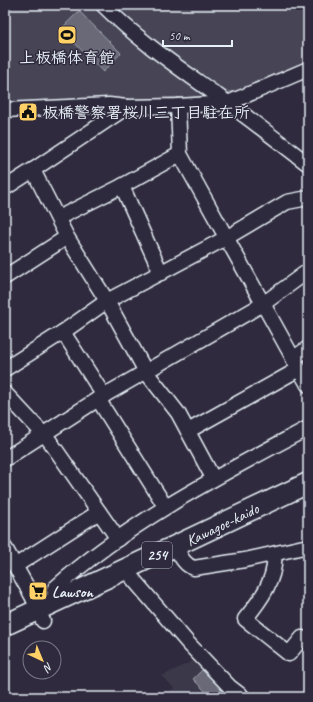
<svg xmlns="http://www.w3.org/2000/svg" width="313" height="702" viewBox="0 0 313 702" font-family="Caveat,'Klee One',sans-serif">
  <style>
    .built { fill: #3b3749 }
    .green { fill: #464455; stroke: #979aa6 }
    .water { fill: #696978; stroke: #9c9fab }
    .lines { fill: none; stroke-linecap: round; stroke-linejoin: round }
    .minor-casing { stroke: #e8f1f8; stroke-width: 17 }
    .highway-casing { stroke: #e8f1f8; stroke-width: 23 }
    .minor { stroke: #2f2a3d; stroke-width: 14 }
    .highway { stroke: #2f2a3d; stroke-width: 20 }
    .labels { text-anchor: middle; stroke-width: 3; stroke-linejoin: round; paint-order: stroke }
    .shield { fill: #2f2a3d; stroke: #b0b5c0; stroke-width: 1 }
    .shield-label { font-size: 15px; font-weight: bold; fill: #e8f1f8 }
    .poi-label { font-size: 16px; font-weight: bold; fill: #e8f1f8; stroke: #2f2a3d; text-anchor: start }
    .street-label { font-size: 16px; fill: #e8f1f8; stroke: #2f2a3d }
  </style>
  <rect width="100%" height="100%" fill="#2f2a3d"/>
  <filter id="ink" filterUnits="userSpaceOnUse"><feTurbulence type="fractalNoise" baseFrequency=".025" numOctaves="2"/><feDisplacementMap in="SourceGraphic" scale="8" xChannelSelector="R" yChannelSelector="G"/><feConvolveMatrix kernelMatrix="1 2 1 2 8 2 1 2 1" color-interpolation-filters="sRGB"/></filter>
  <g filter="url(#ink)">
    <path class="built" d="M194 660 200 661 235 697H164L174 688 162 676Z"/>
    <path class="green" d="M5 5H308V61L242 90 200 97 5 104Z"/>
    <g class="water">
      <path d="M79 11 121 53 103 72 61 29Z"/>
      <path d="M202 670 227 694 224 697H211L193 679Z"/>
    </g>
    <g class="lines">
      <g class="minor-casing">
        <g id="minor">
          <path d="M103 5C138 40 178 67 218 96 249 118 278 141 308 164"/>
          <path d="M178 106 180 154 308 385"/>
          <path d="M127 107 33 170 67 237 107 301 146 372 178 413 213 478"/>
          <path d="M5 110 109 105 127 107 178 106 228 103 308 69"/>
          <path d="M5 188 33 170"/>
          <path d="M58 218 122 186"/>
          <path d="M161 273 122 186 180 154"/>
          <path d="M5 277 67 237"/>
          <path d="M63 332 104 396"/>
          <path d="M293 359 308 348"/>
          <path d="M5 369 63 332 107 301 226 238 287 202 308 198"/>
          <path d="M5 393 49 440 118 539"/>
          <path d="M98 399 165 506"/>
          <path d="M188 431 299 369"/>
          <path d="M5 459 98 399 263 304 308 271"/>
          <path d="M175 546C180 555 184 565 194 568L245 560 308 546"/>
          <path d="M5 548 32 596 43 621"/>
          <path d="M274 554C277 578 260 601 245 619L289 654 302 638 308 642"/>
          <path d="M15 566 99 512"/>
          <path d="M133 579 188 643 230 687 243 697"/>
          <path d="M57 601 54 590 55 588C130 521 220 475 308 428"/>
        </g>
      </g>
      <g class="highway-casing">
        <path id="highway" d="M5 625 175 546 308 483"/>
      </g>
      <use href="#minor" class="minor"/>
      <use href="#highway" class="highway"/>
    </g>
  </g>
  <defs>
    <g id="stadium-square" transform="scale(1)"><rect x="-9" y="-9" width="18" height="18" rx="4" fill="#ffd166" stroke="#2f2a3d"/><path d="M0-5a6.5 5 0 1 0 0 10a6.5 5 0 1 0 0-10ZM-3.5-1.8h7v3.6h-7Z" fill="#111"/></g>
    <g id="civic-square" transform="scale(1)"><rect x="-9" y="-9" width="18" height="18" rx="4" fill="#ffd166" stroke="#2f2a3d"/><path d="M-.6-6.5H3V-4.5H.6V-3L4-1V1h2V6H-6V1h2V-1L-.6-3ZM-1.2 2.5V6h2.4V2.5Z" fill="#111"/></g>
    <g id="supermarket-square" transform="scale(1)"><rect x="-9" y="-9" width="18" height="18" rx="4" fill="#ffd166" stroke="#2f2a3d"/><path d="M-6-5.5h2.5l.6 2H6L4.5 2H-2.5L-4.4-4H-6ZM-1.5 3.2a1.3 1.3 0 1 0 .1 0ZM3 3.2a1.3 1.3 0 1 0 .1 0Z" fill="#111"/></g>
  </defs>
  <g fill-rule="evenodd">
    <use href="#stadium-square" x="67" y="35"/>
    <use href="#civic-square" x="28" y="112"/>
    <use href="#supermarket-square" x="38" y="591"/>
  </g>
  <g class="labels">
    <rect class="shield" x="142" y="542" width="30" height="26" rx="3"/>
    <g class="shield-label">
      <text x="157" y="560">254</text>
    </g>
    <g class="poi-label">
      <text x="67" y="63" text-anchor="middle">上板橋体育館</text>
      <text x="42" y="118">板橋警察署桜川三丁目駐在所</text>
      <text x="52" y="597">Lawson</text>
    </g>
    <g class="street-label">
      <text transform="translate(222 524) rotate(-26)" y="6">Kawagoe-kaido</text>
    </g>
  </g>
  <rect width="313" height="702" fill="none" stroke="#2f2a3d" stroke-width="20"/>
  <rect x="10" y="10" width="293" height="682" fill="none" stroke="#e8f1f8" stroke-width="1.5" filter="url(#ink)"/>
  <g transform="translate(42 660) rotate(136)"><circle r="19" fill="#2f2a3d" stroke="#797a88"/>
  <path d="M0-3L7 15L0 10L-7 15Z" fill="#ffd166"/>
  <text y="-6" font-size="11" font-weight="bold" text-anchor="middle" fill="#e8f1f8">N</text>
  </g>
  <path d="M163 40v6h69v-6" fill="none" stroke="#e8f1f8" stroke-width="2"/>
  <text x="169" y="40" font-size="12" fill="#e8f1f8" stroke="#2f2a3d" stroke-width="3" paint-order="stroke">50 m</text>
</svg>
